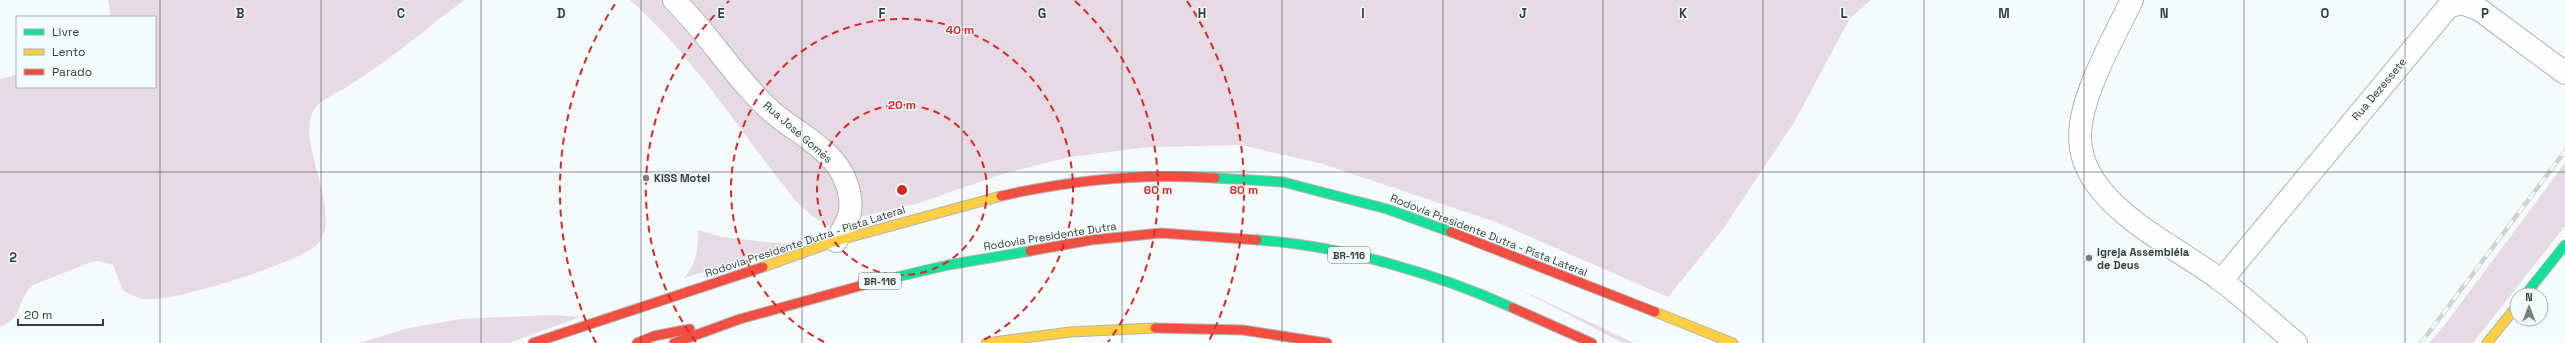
<svg xmlns="http://www.w3.org/2000/svg" width="2565" height="343" viewBox="0 0 2565 343" font-family="'Space Grotesk',sans-serif">
  <style>
    .green { fill: #e6dae4 }
    .lines { fill: none; stroke-linecap: round; stroke-linejoin: round }
    .street-casing { stroke: #b0b5b4; stroke-width: 24 }
    .fast-casing { stroke: #b0b5b4; stroke-width: 11 }
    .slow-casing { stroke: #b0b5b4; stroke-width: 11 }
    .jam-casing { stroke: #b0b5b4; stroke-width: 11 }
    .street { stroke: #fefefe; stroke-width: 22 }
    .fast { stroke: #16e098; stroke-width: 9 }
    .slow { stroke: #ffcf43; stroke-width: 9 }
    .jam { stroke: #f24e42; stroke-width: 9 }
    .rail-casing { stroke: #d0d2d2; stroke-width: 4.5 }
    .rail { stroke: #f2fdfb; stroke-width: 3; stroke-dasharray: 9; stroke-linecap: butt }
    .grid { fill: none; stroke: #383d3c; stroke-width: 1; stroke-opacity: 0.55 }
    .ring { fill: none; stroke: #d62828; stroke-width: 2; stroke-dasharray: 7 5 }
    .poi-dot { fill: #7a7f7e; stroke: #f2fdfb; stroke-width: 1.5 }
    .labels { text-anchor: middle; stroke-width: 3; stroke-linejoin: round; paint-order: stroke }
    .shield { fill: #f2fdfb; stroke: #707775; stroke-width: 1 }
    .shield-label { font-size: 10px; font-weight: bold; fill: #383d3c }
    .street-label { font-size: 11px; fill: #383d3c; stroke: #f2fdfb }
    .poi-label { font-size: 11px; font-weight: bold; fill: #383d3c; stroke: #f2fdfb; text-anchor: start }
    .grid-label { font-size: 13px; text-anchor: middle; font-weight: bold; fill: #383d3c; stroke: #f2fdfb; stroke-width: 3; stroke-linejoin: round; paint-order: stroke }
    .centre { fill: #d62828; stroke: #f2fdfb; stroke-width: 2 }
    .ring-label { font-size: 12px; text-anchor: middle; font-weight: bold; fill: #d62828; stroke: #f2fdfb; stroke-width: 3; stroke-linejoin: round; paint-order: stroke }
  </style>
  <rect width="100%" height="100%" fill="#f5fafa"/>
  <g class="green">
    <path d="M108 0H464C425 30 387 62 345 88 335 94 319 100 313 111 298 139 334 199 324 232 322 238 319 244 314 247 293 264 181 299 154 299 142 300 132 296 123 290L113 265 98 261 89 263 33 285C16 299 25 318 0 327V79L17 75V87H155V17H111Z"/>
    <path d="M630 0H1871L1850 18 1795 121 1723 229 1668 297 1496 222 1323 164 1241 145 1149 147 1069 157 1006 173 916 204 850 219 832 227 813 217 795 200C741 133 695 58 630 0Z"/>
    <path d="M2565 163V226L2473 343H2429L2444 326Z"/>
    <path d="M698 230 722 237 794 245 684 278C697 263 698 249 698 230Z"/>
    <path d="M1517 288 1634 343H1623Z"/>
    <path d="M554 315 580 317 509 343H360L405 329 460 319Z"/>
  </g>
  <g class="lines">
    <g class="street-casing">
      <g id="street">
        <path d="M674 0C709 34 734 77 770 110 795 133 836 149 847 185 855 210 849 220 836 241"/>
        <path d="M2132 0C2114 37 2079 98 2080 138 2081 205 2175 245 2222 281 2247 300 2271 322 2296 343"/>
        <path d="M2221 281 2448 7 2462 3 2480 10 2565 73"/>
      </g>
    </g>
    <g class="fast-casing">
      <g id="fast">
        <path d="M1215 178 1283 182 1387 209 1451 232"/>
        <path d="M1257 240C1339 245 1438 274 1513 308"/>
        <path d="M867 284 948 265 1030 251"/>
        <path d="M2525 295 2565 245"/>
      </g>
    </g>
    <g class="slow-casing">
      <g id="slow">
        <path d="M763 267 836 241 1001 196"/>
        <path d="M1655 312 1733 343"/>
        <path d="M986 343 1070 332 1155 328"/>
        <path d="M2487 343 2517 306"/>
      </g>
    </g>
    <g class="jam-casing">
      <g id="jam">
        <path d="M1001 196C1071 180 1143 173 1215 178"/>
        <path d="M1451 232 1655 312"/>
        <path d="M1030 251 1091 240 1161 233 1257 240"/>
        <path d="M1513 308 1592 343"/>
        <path d="M1155 328 1243 330 1327 343"/>
        <path d="M533 343 763 267"/>
        <path d="M637 343 654 336 690 329"/>
        <path d="M674 343 740 319 867 284"/>
      </g>
    </g>
    <use href="#street" class="street"/>
    <use href="#fast" class="fast"/>
    <use href="#slow" class="slow"/>
    <use href="#jam" class="jam"/>
    <g class="rail-casing">
      <path id="rail" d="M2421 343 2565 151"/>
    </g>
    <use href="#rail" class="rail"/>
  </g>
  <path class="grid" d="M160 0V343M321 0V343M481 0V343M641 0V343M802 0V343M962 0V343M1122 0V343M1282 0V343M1443 0V343M1603 0V343M1763 0V343M1924 0V343M2084 0V343M2244 0V343M2405 0V343M0 172H2565"/>
  <g class="ring">
    <circle cx="902" cy="190" r="85"/>
    <path d="M824 342A171 171 0 1 1 980 342"/>
    <path d="M696 342A256 256 0 0 1 729 1M1075 1A256 256 0 0 1 1108 342"/>
    <path d="M596 343A342 342 0 0 1 617 1M1187 1A342 342 0 0 1 1208 343"/>
  </g>
  <g class="poi-dot">
    <circle cx="646" cy="178" r="4"/>
    <circle cx="2089" cy="258" r="4"/>
  </g>
  <g class="labels">
    <g class="shield">
      <rect x="1328" y="247" width="42" height="16" rx="3"/>
      <rect x="859" y="273" width="42" height="16" rx="3"/>
    </g>
    <g class="shield-label">
      <text x="1349" y="259">BR-116</text>
      <text x="880" y="285">BR-116</text>
    </g>
    <g class="street-label">
      <text transform="translate(2379 89) rotate(-50)" y="4">Rua Dezessete</text>
      <text transform="translate(798 132) rotate(41)" y="4">Rua José Gomes</text>
      <text transform="translate(1489 235) rotate(21)" y="4">Rodovia Presidente Dutra - Pista Lateral</text>
      <text transform="translate(1050 236) rotate(-9)" y="4">Rodovia Presidente Dutra</text>
      <text transform="translate(805 241) rotate(-18)" y="4">Rodovia Presidente Dutra - Pista Lateral</text>
    </g>
    <g class="poi-label">
      <text x="654" y="182">KISS Motel</text>
      <text x="2097" y="256">Igreja Assembléia<tspan x="2097" dy="13">de Deus</tspan></text>
    </g>
  </g>
  <g class="grid-label">
    <text x="240" y="18">B</text>
    <text x="401" y="18">C</text>
    <text x="561" y="18">D</text>
    <text x="721" y="18">E</text>
    <text x="882" y="18">F</text>
    <text x="1042" y="18">G</text>
    <text x="1202" y="18">H</text>
    <text x="1363" y="18">I</text>
    <text x="1523" y="18">J</text>
    <text x="1683" y="18">K</text>
    <text x="1844" y="18">L</text>
    <text x="2004" y="18">M</text>
    <text x="2164" y="18">N</text>
    <text x="2325" y="18">O</text>
    <text x="2485" y="18">P</text>
    <text x="13" y="262">2</text>
  </g>
  <circle cx="902" cy="190" r="6" class="centre"/>
  <g class="ring-label">
    <text x="960" y="34">40 m</text>
    <text x="902" y="109">20 m</text>
    <text x="1158" y="194">60 m</text>
    <text x="1244" y="194">80 m</text>
  </g>
  <rect x="16" y="16" width="140" height="72" fill="#f2fdfb" stroke="#a8b0af"/>
  <rect x="24" y="29" width="20" height="6" fill="#16e098" stroke="#a8b0af"/>
  <text x="52" y="36" font-size="12" fill="#383d3c">Livre</text>
  <rect x="24" y="49" width="20" height="6" fill="#ffcf43" stroke="#a8b0af"/>
  <text x="52" y="56" font-size="12" fill="#383d3c">Lento</text>
  <rect x="24" y="69" width="20" height="6" fill="#f24e42" stroke="#a8b0af"/>
  <text x="52" y="76" font-size="12" fill="#383d3c">Parado</text>
  <g transform="translate(2529 307)"><circle r="19" fill="#f2fdfb" stroke="#a8b0af"/>
  <path d="M0-3L7 15L0 10L-7 15Z" fill="#7a7f7e"/>
  <text y="-6" font-size="11" font-weight="bold" text-anchor="middle" fill="#383d3c">N</text>
  </g>
  <path d="M18 319v6h85v-6" fill="none" stroke="#383d3c" stroke-width="2"/>
  <text x="24" y="319" font-size="12" fill="#383d3c" stroke="#f2fdfb" stroke-width="3" paint-order="stroke">20 m</text>
</svg>
